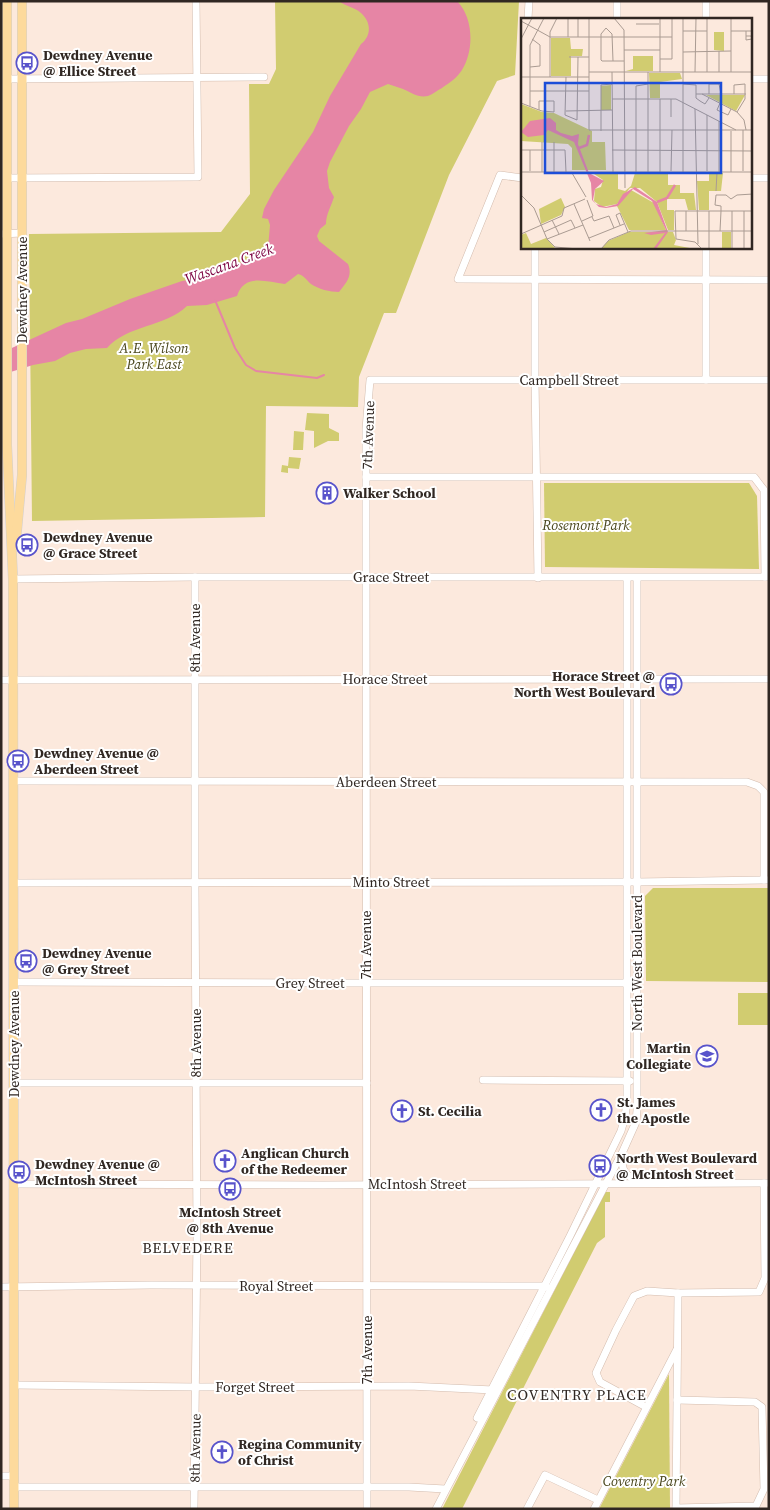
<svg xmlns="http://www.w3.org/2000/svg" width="770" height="1510" viewBox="0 0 770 1510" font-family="'Source Serif 4',serif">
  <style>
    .green { fill: #d1cc70 }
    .water { fill: #e685a5 }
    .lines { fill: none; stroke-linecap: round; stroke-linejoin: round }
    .stream { stroke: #e685a5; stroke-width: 2 }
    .minor-casing { stroke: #d3bcae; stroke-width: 8 }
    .major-casing { stroke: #d1cfce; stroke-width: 10 }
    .minor { stroke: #fff; stroke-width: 7 }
    .major { stroke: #fdda9c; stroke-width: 9 }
    .labels { text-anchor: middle; stroke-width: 4; stroke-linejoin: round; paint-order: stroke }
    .poi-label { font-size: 14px; font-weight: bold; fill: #302722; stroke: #fff; text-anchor: start }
    .street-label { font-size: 14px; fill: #302722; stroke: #fff }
    .park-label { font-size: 14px; font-style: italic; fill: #49461c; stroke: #fff }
    .water-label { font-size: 15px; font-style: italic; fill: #7c0140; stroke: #fff }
    .neighbourhood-label { font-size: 15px; letter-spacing: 1px; fill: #302722; stroke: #fff }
    .inset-river { fill: none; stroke: #e685a5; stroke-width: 2.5 }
    .inset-road { fill: none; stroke: #aa9b92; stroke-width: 1 }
    .view { fill: #1d4ed8; fill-opacity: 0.15; stroke: #1d4ed8; stroke-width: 2.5 }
    .inset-edge { fill: none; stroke: #302722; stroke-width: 2.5 }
  </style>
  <rect width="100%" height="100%" fill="#fce9dd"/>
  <g class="green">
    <path d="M275 1H519L515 75 497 81 449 175 396 313H384L359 377 358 407 266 406 265 517 32 521 29 234 221 232 250 194 249 84H269L276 69Z"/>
    <path d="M307 413 329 414V428L339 433V441H328L314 448V431L305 430Z"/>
    <path d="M294 431 304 432 303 450H293Z"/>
    <path d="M289 457 301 458 299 469 288 468V473L281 472 282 465 288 466Z"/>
    <path d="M544 483H749L757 496 759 569 545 567Z"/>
    <path d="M653 888H769V982L646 981 645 896Z"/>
    <rect x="738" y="993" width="31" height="32"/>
    <path d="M605 1192H610V1202H605V1237L597 1243 462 1509H442Z"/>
    <path d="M669 1374 670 1509H599Z"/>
  </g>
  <path class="water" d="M339 1H457C474 18 474 51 462 70 457 78 449 83 442 88 438 90 433 94 428 96 418 98 412 93 403 89 398 87 393 86 388 84L370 92 361 109 349 126 330 162 327 171 329 188 334 197C331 207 326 214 326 224L320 229 317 236 319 241 348 264C353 276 346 283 339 292 330 292 318 289 311 284 306 280 305 276 298 274L285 284C266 282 244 273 237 296L207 305 187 306C165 327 127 325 107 348L86 349 70 353 55 361 33 365 1 375V353L66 323 82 319 130 299 182 281 200 278 209 274 216 276 223 270 259 255 268 248 270 225 268 219 262 218 264 209 274 190 313 132 330 96 361 44C372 35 371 22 361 13 355 7 346 7 339 1Z"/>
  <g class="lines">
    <path class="stream" d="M215 300 235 348 246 365 256 371 317 378 324 375"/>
    <g class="minor-casing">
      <g id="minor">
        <path d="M617 1V19"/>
        <path d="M528 19 529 1"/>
        <path d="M706 19V1"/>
        <path d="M8 79 264 77"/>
        <path d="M751 79H769"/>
        <path d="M7 178 198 177 196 1"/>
        <path d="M522 178 500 175 458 279 769 280"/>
        <path d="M751 178H769"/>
        <path d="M1 234 22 233"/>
        <path d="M535 248V379L538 578"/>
        <path d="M706 248V380"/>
        <path d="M366 477H754L764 490 765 577"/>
        <path d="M13 579 195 577H769"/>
        <path d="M1 680 769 679"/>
        <path d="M14 781 747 782 758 786 764 792V880"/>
        <path d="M14 883 637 882 768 880"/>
        <path d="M14 982C222 983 429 983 637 983"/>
        <path d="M483 1080 630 1081"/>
        <path d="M14 1083H367"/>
        <path d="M622 1154C621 1170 624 1175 639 1182"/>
        <path d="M14 1184 323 1185 769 1183"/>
        <path d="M1 1287 151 1285 544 1286 547 1287"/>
        <path d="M14 1385 196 1387 409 1386 493 1390"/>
        <path d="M646 1407 600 1382 596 1373 616 1330 634 1296 647 1291 678 1293 759 1292 765 1278 764 1183"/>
        <path d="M477 1418 570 1236 621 1131 625 1117 627 1101V578"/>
        <path d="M1 1476H14"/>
        <path d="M14 1487H409L445 1489"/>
        <path d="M676 1508 756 1506 764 1489 762 1407 755 1402 677 1400"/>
        <path d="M194 1509 197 1236 195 883V577"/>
        <path d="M367 1509 366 526V429L370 380H769"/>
        <path d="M436 1509 623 1151 636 1122 637 1110V578"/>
        <path d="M527 1509 545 1475 598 1500"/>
        <path d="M594 1509 677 1349"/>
        <path d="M676 1509 678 1293"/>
      </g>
    </g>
    <g class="major-casing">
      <g id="major">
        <path d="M7 1V445L13 579 14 1509"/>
        <path d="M16 541 22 475V1"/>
      </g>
    </g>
    <use href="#minor" class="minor"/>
    <use href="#major" class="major"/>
  </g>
  <defs>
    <g id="bus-ring" transform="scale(1.125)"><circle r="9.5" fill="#fff" stroke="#5853cb" stroke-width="1.5"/><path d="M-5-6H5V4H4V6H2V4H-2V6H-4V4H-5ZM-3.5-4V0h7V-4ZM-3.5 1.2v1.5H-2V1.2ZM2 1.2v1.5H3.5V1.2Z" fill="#5853cb"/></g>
    <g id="building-ring" transform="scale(1.125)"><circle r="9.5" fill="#fff" stroke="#5853cb" stroke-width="1.5"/><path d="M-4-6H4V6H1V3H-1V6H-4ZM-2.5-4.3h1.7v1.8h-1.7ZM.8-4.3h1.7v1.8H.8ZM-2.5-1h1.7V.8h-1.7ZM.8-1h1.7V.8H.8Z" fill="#5853cb"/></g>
    <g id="school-ring" transform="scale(1.125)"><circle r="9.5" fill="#fff" stroke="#5853cb" stroke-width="1.5"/><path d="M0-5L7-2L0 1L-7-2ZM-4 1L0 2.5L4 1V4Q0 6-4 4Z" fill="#5853cb"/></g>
    <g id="church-ring" transform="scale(1.125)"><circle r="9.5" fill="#fff" stroke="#5853cb" stroke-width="1.5"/><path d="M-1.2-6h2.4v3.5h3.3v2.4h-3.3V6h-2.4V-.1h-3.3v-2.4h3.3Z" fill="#5853cb"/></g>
  </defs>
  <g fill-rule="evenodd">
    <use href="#bus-ring" x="27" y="63"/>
    <use href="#building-ring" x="327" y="493"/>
    <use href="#bus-ring" x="27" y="545"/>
    <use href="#bus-ring" x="671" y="684"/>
    <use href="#bus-ring" x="18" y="761"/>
    <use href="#bus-ring" x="26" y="961"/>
    <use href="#school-ring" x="707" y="1056"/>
    <use href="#church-ring" x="601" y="1110"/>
    <use href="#church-ring" x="402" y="1111"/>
    <use href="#church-ring" x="225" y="1161"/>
    <use href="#bus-ring" x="600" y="1166"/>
    <use href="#bus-ring" x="19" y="1172"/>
    <use href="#bus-ring" x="230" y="1189"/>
    <use href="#church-ring" x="222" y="1452"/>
  </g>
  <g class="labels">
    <g class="poi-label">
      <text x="43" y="60">Dewdney Avenue<tspan x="43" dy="16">@ Ellice Street</tspan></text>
      <text x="343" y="498">Walker School</text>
      <text x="43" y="542">Dewdney Avenue<tspan x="43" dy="16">@ Grace Street</tspan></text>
      <text x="655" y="681" text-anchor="end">Horace Street @<tspan x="655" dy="16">North West Boulevard</tspan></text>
      <text x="34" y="758">Dewdney Avenue @<tspan x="34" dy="16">Aberdeen Street</tspan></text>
      <text x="42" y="958">Dewdney Avenue<tspan x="42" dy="16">@ Grey Street</tspan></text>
      <text x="691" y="1053" text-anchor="end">Martin<tspan x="691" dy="16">Collegiate</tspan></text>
      <text x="617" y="1107">St. James<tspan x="617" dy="16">the Apostle</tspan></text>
      <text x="418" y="1116">St. Cecilia</text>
      <text x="241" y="1158">Anglican Church<tspan x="241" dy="16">of the Redeemer</tspan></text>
      <text x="616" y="1163">North West Boulevard<tspan x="616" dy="16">@ McIntosh Street</tspan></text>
      <text x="35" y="1169">Dewdney Avenue @<tspan x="35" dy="16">McIntosh Street</tspan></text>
      <text x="230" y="1217" text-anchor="middle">McIntosh Street<tspan x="230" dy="16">@ 8th Avenue</tspan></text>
      <text x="238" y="1449">Regina Community<tspan x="238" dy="16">of Christ</tspan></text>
    </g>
    <g class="street-label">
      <text transform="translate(22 290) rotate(-90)" y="5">Dewdney Avenue</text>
      <text x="569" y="385">Campbell Street</text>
      <text transform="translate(368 435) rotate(-88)" y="5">7th Avenue</text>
      <text x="391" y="582">Grace Street</text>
      <text transform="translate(195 638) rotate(-90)" y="5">8th Avenue</text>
      <text x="385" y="684">Horace Street</text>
      <text x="386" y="787">Aberdeen Street</text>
      <text x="391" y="887">Minto Street</text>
      <text transform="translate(366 945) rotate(-90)" y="5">7th Avenue</text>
      <text transform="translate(637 963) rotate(-90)" y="5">North West Boulevard</text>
      <text x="310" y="988">Grey Street</text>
      <text transform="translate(196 1043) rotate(-90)" y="5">8th Avenue</text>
      <text transform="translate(14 1044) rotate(-90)" y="5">Dewdney Avenue</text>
      <text x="417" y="1189">McIntosh Street</text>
      <text x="276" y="1291">Royal Street</text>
      <text transform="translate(367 1350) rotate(-90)" y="5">7th Avenue</text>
      <text x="255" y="1392">Forget Street</text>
      <text transform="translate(195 1448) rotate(-89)" y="5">8th Avenue</text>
    </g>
    <g class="park-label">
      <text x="154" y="353">A.E. Wilson<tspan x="154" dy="16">Park East</tspan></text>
      <text x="586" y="530">Rosemont Park</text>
      <text x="644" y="1486">Coventry Park</text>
    </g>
    <g class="water-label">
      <text transform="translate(229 264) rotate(-20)" y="5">Wascana Creek</text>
    </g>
    <g class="neighbourhood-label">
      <text x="188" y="1253">BELVEDERE</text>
      <text x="577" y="1400">COVENTRY PLACE</text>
    </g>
  </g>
  <g transform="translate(521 18)">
    <rect width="231" height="231" fill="#fce9dd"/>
    <path d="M193 14H203V33L193 32ZM30 20H49L50 31H62L61 38H50V58H30ZM112 38H132V53H105L112 51ZM128 55H159L161 61 139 64V80H129ZM90 67V92H80V68ZM185 77H224L215 93ZM0 86 21 94 33 95 71 113V124H84L85 152H51V130L47 126 0 123ZM114 155 147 156V167H159V175H173L175 192H167L164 181H146V192H153V212H147L136 184 119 170H109L96 186 81 189 73 183 74 171 80 169 82 162 73 156H97V171L104 173 110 168ZM188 155H202L200 173H188V192H178L176 163H188ZM110 172 133 185 145 212H108L96 188ZM40 180 44 189 40 197 20 206 18 191ZM108 214H152L155 222 153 227 174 231H80L87 223ZM201 214H210V231H201ZM5 215 10 226 25 220 35 231H0V217Z" fill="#d1cc70"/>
    <path d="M29 100 35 105V112L40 115 51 118 58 116 57 126 68 155 83 163 74 171 72 182 75 186 85 189 96 186 102 176 114 169 136 184 147 214 135 231H132L144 215 130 217 123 215 145 212 131 183 112 171 97 188 85 190 78 189 71 182 70 165 53 124 27 112 23 117 7 119 0 114 9 103Z" fill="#e685a5"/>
    <path class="inset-river" d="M58 130 66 127 68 117M136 184 146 180 154 167"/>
    <path class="inset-road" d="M68 0V112H232M93 0 103 12 104 170M0 3 29 19H151M115 6H138M162 13H186M210 13H230M225 13V18H230L231 21 225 22V18M47 19V0M57 19V0M0 21 11 0M103 32H139M162 34 210 33M48 39H68M139 41H151V0M92 43 91 16 85 10 80 16V42L81 43H103M9 49 19 48V27L11 21M68 54H232M91 54 92 154M127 54V154M139 54V0M174 54 175 0M186 54V0M198 54V33M210 54V0M0 59H68M29 59V14L36 0M45 59 44 97 56 102 57 39M162 66 175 67V80L179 83 184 86 188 80M9 73H68M175 76H225M181 76 216 94 223 102 225 112M188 76V66H198L200 76M213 76V67L224 66V81L216 94M91 81H155L215 112M0 85 18 92 21 93 33 94V83H18V92M199 85 196 92 207 97 210 91M9 88V27L23 0M174 91 177 226M45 93 91 92M150 99V81M222 112V153M80 113V67L91 66M210 113V154M33 124V154M0 132H44L45 154M9 132V153M91 132 232 133M150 153 151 112M186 153V97M0 154H232M21 154V124M115 154V68L127 66M139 154V81M162 154V0M198 154V103M51 155 65 179M195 173 196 154M0 177 13 190 26 221 34 229 57 231M53 186 69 223M165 193V213M200 193V188L194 187 195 177H205L210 181 216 177 232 176M211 193V231M99 195 107 214M99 195 95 197 99 207M71 199 73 203 88 198 93 210M31 202 38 216M61 203 72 198 66 182M199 213 200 193M23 214 50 202 54 210M0 216 41 198 43 190 64 181M68 220 103 206M26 221 62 207M80 231 88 222 110 213H232M181 231 174 224 155 221 154 193H232M188 231V193M223 231V193"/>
    <path class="view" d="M24 65H200V155H24Z"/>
    <rect width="231" height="231" class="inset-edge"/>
  </g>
  <rect width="770" height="1510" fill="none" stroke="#302722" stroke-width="5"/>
</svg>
